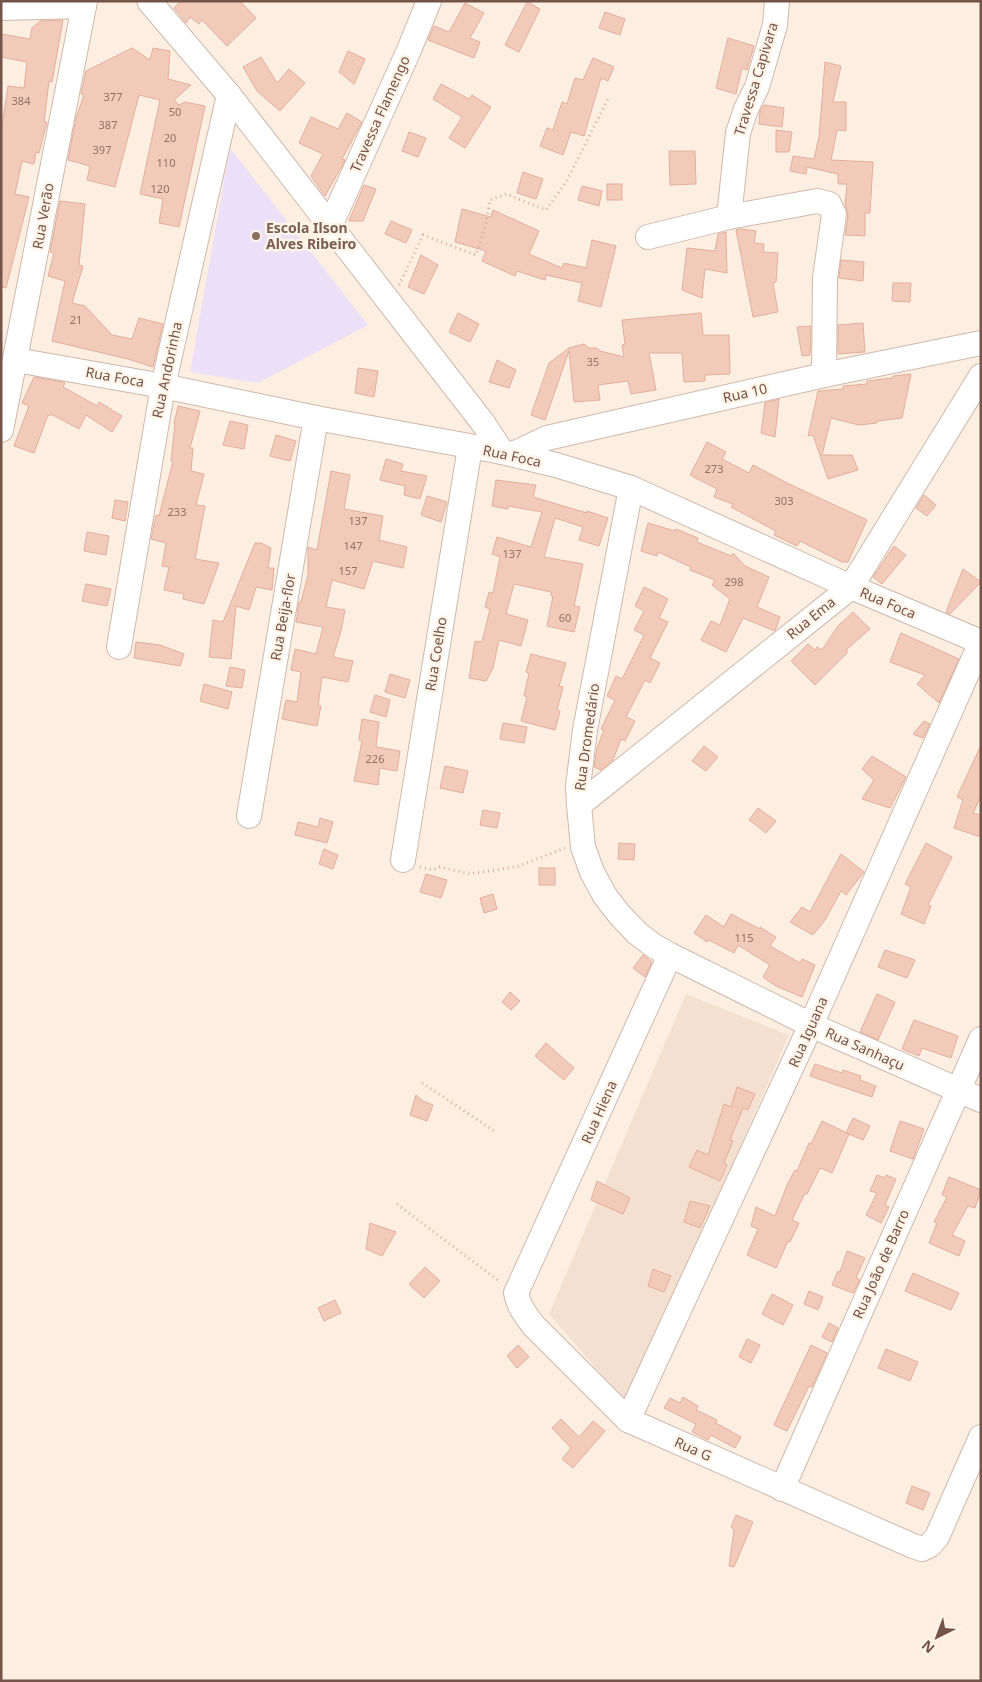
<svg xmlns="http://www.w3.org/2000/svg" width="982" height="1682" viewBox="0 0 982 1682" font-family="'Noto Sans',sans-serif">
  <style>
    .residential { fill: #f4e0d1 }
    .education { fill: #ecdff8 }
    .building { fill: #f2caba; stroke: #e4ae9a }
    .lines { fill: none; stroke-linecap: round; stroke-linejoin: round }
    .minor-casing { stroke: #cfb8ac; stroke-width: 26 }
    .path { stroke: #d6ad9d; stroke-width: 3; stroke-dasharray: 1 4; stroke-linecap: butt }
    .minor { stroke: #fff; stroke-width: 24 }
    .education-dot { fill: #8d6e63; stroke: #fff4e8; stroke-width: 2 }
    .labels { text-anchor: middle; stroke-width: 5; stroke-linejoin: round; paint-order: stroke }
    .number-label { font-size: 11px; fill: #947165 }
    .street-label { font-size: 14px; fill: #745349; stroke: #fff4e8 }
    .education-label { font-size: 14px; font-weight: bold; fill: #785e54; stroke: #fff4e8; text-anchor: start }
  </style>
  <rect width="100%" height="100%" fill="#fcefe2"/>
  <path class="residential" d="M686 994 789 1035 627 1404 549 1314Z"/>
  <path class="education" d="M230 148 368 325 258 383 190 372Z"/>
  <g class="building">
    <path d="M181 1H240L256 18 227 46 202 20 199 24 190 17 186 23 174 8Z"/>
    <path d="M527 2 540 9 519 52 505 45Z"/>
    <path d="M465 3 484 13 470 38 480 42 474 58 428 40 434 26 449 32Z"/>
    <path d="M605 12 625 19 620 35 599 28Z"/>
    <path d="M63 20 52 82 49 81 44 122H47L39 153 36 152 34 164 22 161 15 194 29 197 6 288 1 287V134L8 86 24 88 27 62 1 57V34L30 39 32 28 40 21Z"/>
    <path d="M728 38 754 46 747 70 742 68 736 94 716 88Z"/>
    <path d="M132 48 150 60 153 48 170 51 168 79 191 85 174 100 179 105 185 102 205 106 179 227 159 223 163 199 140 194 160 100 139 95 115 187 87 180 90 166 68 160 76 118 84 95 81 94 86 71Z"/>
    <path d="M348 51 365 59 354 84 339 72Z"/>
    <path d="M261 57 277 83 289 69 305 83 280 111 257 91 243 67Z"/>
    <path d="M593 58 614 67 608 81 601 78 584 136 571 132 563 155 540 146 547 128 553 130 562 102 567 104 575 78 583 80Z"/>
    <path d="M825 62 841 66 833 102H846V131L837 130 831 160 873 162 870 213H865V236L845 235 848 216 845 205 847 184H838V174L807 167 806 174 790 171 793 156 814 159 819 137Z"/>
    <path d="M441 84 469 99 472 95 491 107 465 148 449 138 462 117 433 99Z"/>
    <path d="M764 105 784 108 782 127 759 124 760 111Z"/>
    <path d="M347 113 362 122 342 159 345 160 342 166 325 196 311 176 323 154 299 143 311 117 338 129Z"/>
    <path d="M776 130 792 132 789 152H776Z"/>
    <path d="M409 132 426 138 418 157 402 151Z"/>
    <path d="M669 151H695L696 184 670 185Z"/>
    <path d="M523 172 543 179 536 199 517 193Z"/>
    <rect x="607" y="184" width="15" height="16"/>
    <path d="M364 185 376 189 363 221H349Z"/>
    <path d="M582 186 602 191 599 206 578 200Z"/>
    <path d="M60 201 85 204 79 265 83 266 72 303 85 306 112 335 132 339 139 318 163 324 153 367 128 359 52 341 65 281 48 276 54 253 50 252Z"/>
    <path d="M462 209 491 217 493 210 539 231 529 254 562 268 564 263 586 268 592 240 616 246 601 307 578 301 582 283 546 275 545 280 517 271 515 276 482 261 486 251 455 242Z"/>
    <path d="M391 221 412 230 406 243 385 234Z"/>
    <path d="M741 229 756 231 754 243 764 244 763 252 778 253 776 282 773 283 778 312 753 317 736 230Z"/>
    <path d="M726 232 727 273 705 269 702 298 682 290 687 248 715 251 718 234Z"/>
    <path d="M421 255 438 265 424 294 408 287Z"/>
    <path d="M841 260 864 262 863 281 839 278Z"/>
    <path d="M893 283H911L910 302 892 301Z"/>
    <path d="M458 313 479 324 470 342 449 332Z"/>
    <path d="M701 313 703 335H729L730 374 705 375V381L684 382 682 353H649L656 390 631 394 628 381 598 385 600 400 574 402 569 351 545 420 531 415 549 363 569 348 584 344 589 348H597L600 351 624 357 622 345 625 344 622 320Z"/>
    <path d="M863 323 865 352 838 354V325Z"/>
    <path d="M811 326 810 355 802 356 797 327Z"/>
    <path d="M497 360 516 370 509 388 489 382Z"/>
    <path d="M358 368 378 371 374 397 355 393Z"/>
    <path d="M911 374 902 418 877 421V423L859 425 831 418 822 455H852L858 470 828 479 813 435 808 436 818 391 843 389V386L867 384V381L892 378 893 376Z"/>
    <path d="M34 377 63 382 65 383 63 387 97 406 99 402 122 416 112 432 86 415 79 429 51 414 50 416 48 415 34 453 14 446 29 406 22 403Z"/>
    <path d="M779 399 775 437 761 433 765 403Z"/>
    <path d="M178 406 200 411 190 448H193L191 471 204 474 196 505 205 506 195 559 219 563 204 604 183 599 184 594 164 590 169 567 162 566 166 543 151 539 156 515 159 516 173 461H171L175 424H174Z"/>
    <path d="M230 421 248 425 244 449 223 445Z"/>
    <path d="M276 435 296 441 290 461 270 456Z"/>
    <path d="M707 442 726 452 722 459 749 473 753 465 789 484 867 520 848 562H842L800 541 797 546 774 535 776 531 731 507 733 504 714 497 717 489 690 475Z"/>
    <path d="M386 459 403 464 401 471 427 476 420 499 404 495 405 486 380 480Z"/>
    <path d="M331 471 350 475 344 509 383 516 379 540 407 547 403 568 373 561 364 589 332 580 326 607 345 610 341 631 333 657 353 661 348 682 322 677 318 706H321L317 726 282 719 286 700 297 702 301 672 291 670 295 649 316 654 323 627 296 622 299 602H301L308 575V547L317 550Z"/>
    <path d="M496 480 536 485 533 497 587 513V511L608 518 599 546 579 540 583 527 555 518 544 557 583 564 574 606 580 607 574 632 547 626 553 596H551V592L514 584 506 614 528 620 521 646 499 640 493 668 486 681 469 678 475 641 482 642 490 609 485 607 489 592 493 593 500 557 492 554 497 537 531 547 542 512 508 506V509L492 506Z"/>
    <path d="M924 495 936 505 927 516 916 508Z"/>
    <path d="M427 496 447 502 441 522 421 515Z"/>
    <path d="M115 500 128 502 125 521 112 518Z"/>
    <path d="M648 523 675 531 676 529 698 538 697 542 731 556 733 553 745 566 769 577 757 607 780 617 775 631 743 618 726 652 701 640 711 621 720 625 730 599 712 585 715 580 690 570 691 567 658 552 657 556 641 551Z"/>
    <path d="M87 532 109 536 106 555 84 551Z"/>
    <path d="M255 543H261L271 548 268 568H274L272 590 256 587 249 610 236 606 231 659 209 657 213 620 223 622Z"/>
    <path d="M894 546 906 555 882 584 873 577Z"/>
    <path d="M963 569 981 582 950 614 946 612Z"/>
    <path d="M86 584 111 589 107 606 82 601Z"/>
    <path d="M644 587 668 599 659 618 668 622 650 658 660 663 650 683 645 680 626 717 635 721 625 741 621 739 613 760 601 770 594 767 597 748 604 730 601 729 615 700 607 696 616 676 622 679 644 635 634 630 644 611 635 606Z"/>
    <path d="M853 612 870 629 847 649V653L815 685 791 661 808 644 815 650 817 647 822 650 838 626Z"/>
    <path d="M901 633 959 659 939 703 917 684 925 675 890 662Z"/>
    <path d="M136 642 160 645 184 654 180 666 134 658Z"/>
    <path d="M531 654 566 663 559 686 563 687 557 710 560 711 555 730 521 721 527 697 524 696 529 673 526 672Z"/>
    <path d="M230 667 245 670 242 688 226 686Z"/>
    <path d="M390 674 410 680 405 698 385 692Z"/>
    <path d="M204 684 232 692 228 709 200 701Z"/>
    <path d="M375 695 390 700 386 717 370 712Z"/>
    <path d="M362 719 379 722 376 747 400 751 397 771 380 768 378 785 354 781 362 741 359 740Z"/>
    <path d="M924 721 930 724 923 738 913 734Z"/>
    <path d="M503 723 527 727 524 743 500 739Z"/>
    <path d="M981 745V796L973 813 981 815V837L954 828 963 800 957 797Z"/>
    <path d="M704 746 718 757 706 771 692 761Z"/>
    <path d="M872 756 906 777 890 808 862 799 874 780 862 769Z"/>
    <path d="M445 766 468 771 463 793 440 788Z"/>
    <path d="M758 808 776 821 766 833 749 820Z"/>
    <path d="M483 810 500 813 497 828 480 825Z"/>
    <path d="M320 818 333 822 327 843 295 835 298 822 318 827Z"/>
    <path d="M619 843 635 844 634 860 618 859Z"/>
    <path d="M926 843 952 857 928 905 931 906 924 924 901 914 911 887 905 884Z"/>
    <path d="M324 849 338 855 333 869 319 864Z"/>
    <path d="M841 854 864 872 846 895 841 891 825 920 813 935 790 922 802 907 810 912Z"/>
    <rect x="539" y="868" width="16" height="17"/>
    <path d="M426 874 447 880 441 898 420 892Z"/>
    <path d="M493 894 497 909 484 913 480 898Z"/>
    <path d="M731 914 760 929V927L776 937 770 946 800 963 802 959 815 965 802 997 776 986 763 977 770 965 738 945 734 953 709 940 707 942 694 933 706 915 724 927Z"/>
    <path d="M885 950 915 960 907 978 878 967Z"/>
    <path d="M643 955 652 962 645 977 633 968Z"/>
    <path d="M510 992 520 1001 511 1010 502 1002Z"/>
    <path d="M877 994 895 1002 878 1040 860 1032Z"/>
    <path d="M914 1020 958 1036 951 1058 922 1048 919 1056 902 1049Z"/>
    <path d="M546 1043 574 1068 564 1080 535 1056Z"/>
    <path d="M815 1064 842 1073 843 1070 861 1076 860 1080 876 1086 872 1097 810 1076Z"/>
    <path d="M737 1087 755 1094 748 1110 743 1108 730 1140 733 1141 724 1163 727 1165 720 1181 689 1167 697 1150 708 1155 724 1104 731 1107Z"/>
    <path d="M416 1095 423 1101 433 1105 427 1121 410 1115Z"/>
    <path d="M853 1118 870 1126 863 1140 846 1133Z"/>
    <path d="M822 1121 849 1134 832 1173 820 1168 807 1194 805 1193 792 1220 799 1223 790 1242 788 1241 776 1268 747 1255 758 1229 751 1226 756 1207 775 1216 788 1183 795 1170 797 1171 809 1143 811 1144Z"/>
    <path d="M900 1121 924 1129 913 1159 890 1151Z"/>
    <path d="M877 1175 885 1178 886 1175 896 1179 885 1205 889 1207 881 1223 866 1215 877 1193 870 1191Z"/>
    <path d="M949 1177 981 1190 975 1208 968 1206 952 1235 965 1241 959 1256 929 1243 937 1223 934 1222 947 1197 942 1195Z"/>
    <path d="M597 1181 630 1198 623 1214 591 1200Z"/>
    <path d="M690 1201 710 1206 700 1228 684 1222Z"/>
    <path d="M370 1223 396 1232 382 1256 366 1249Z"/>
    <path d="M847 1251 865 1258 856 1278 860 1280 853 1293 832 1285 838 1271 840 1272Z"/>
    <path d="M425 1267 440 1281 424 1298 409 1284Z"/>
    <path d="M653 1269 671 1276 664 1292 648 1286Z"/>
    <path d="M913 1273 959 1293 951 1310 905 1291Z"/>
    <path d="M809 1291 823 1297 818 1310 804 1304Z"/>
    <path d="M772 1294 793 1305 783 1325 762 1314Z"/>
    <path d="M335 1300 341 1313 324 1321 318 1308Z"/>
    <path d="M829 1323 838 1328 832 1342 822 1337Z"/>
    <path d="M747 1339 760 1345 751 1363 739 1357Z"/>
    <path d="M518 1345 529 1357 517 1368 507 1356Z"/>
    <path d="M811 1345 827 1353 812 1387 809 1386 787 1431 774 1425Z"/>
    <path d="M886 1349 918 1362 910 1381 878 1368Z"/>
    <path d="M683 1397 698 1406 696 1410 717 1420 716 1423 741 1437 735 1448 711 1435 708 1440 692 1432 696 1424 664 1408 670 1398 680 1403Z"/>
    <path d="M561 1419 579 1437 593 1421 605 1431 573 1468 562 1459 571 1448 552 1428Z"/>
    <path d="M912 1486 930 1493 923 1510 906 1503Z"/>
    <path d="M736 1515 753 1522 734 1567 729 1566 734 1530 731 1527Z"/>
  </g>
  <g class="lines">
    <g class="minor-casing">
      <g id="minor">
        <path d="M149 1 229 95 483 423 502 452"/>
        <path d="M1 8 84 6"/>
        <path d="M729 217 738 133 746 109 757 87 775 25 777 1"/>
        <path d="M330 226 409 50 429 1"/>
        <path d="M648 237 729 217 817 201 829 204 834 214 825 278 824 375"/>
        <path d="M16 360 163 386 316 418 502 452 556 465 631 488 851 587 981 642"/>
        <path d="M1 430 85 1"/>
        <path d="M513 454 547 438 824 375 981 343"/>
        <path d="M631 488 585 730 578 786 579 805 583 847 592 872 605 896 619 914 637 933 654 946 670 955 811 1025 981 1100"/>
        <path d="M119 647 163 386 229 95"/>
        <path d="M579 805 851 587 981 376"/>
        <path d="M249 816 316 418"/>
        <path d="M403 860 470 447"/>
        <path d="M670 955 516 1293C519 1307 525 1314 533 1325L628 1420 913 1546 922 1549 930 1545 937 1537 981 1437"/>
        <path d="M628 1420 811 1025 981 642"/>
        <path d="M782 1489 981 1039"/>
      </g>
    </g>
    <g class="path">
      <path d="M399 285 423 235 476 255 486 223 490 200 506 194 546 210 566 182 609 97"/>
      <path d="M420 867 433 870 440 867 470 874 519 866 565 848"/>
      <path d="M422 1083 496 1132"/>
      <path d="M397 1204 499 1281"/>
    </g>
    <use href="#minor" class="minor"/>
  </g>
  <circle class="education-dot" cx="256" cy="236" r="5"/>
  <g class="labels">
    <g class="number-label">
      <text x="113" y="101">377</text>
      <text x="21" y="105">384</text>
      <text x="175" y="116">50</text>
      <text x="108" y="129">387</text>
      <text x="170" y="142">20</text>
      <text x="102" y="154">397</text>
      <text x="166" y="167">110</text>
      <text x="160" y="193">120</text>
      <text x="76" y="324">21</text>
      <text x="593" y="366">35</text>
      <text x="714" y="473">273</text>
      <text x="784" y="505">303</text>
      <text x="177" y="516">233</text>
      <text x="358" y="525">137</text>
      <text x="353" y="550">147</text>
      <text x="512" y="558">137</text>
      <text x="348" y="575">157</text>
      <text x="734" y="586">298</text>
      <text x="565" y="622">60</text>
      <text x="375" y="763">226</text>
      <text x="744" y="942">115</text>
    </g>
    <g class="street-label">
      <text transform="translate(756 79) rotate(-73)" y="5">Travessa Capivara</text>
      <text transform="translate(380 114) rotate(-66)" y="5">Travessa Flamengo</text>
      <text transform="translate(43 216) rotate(-80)" y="5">Rua Verão</text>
      <text transform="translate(167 370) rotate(-78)" y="5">Rua Andorinha</text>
      <text transform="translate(115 377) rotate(10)" y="5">Rua Foca</text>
      <text transform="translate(745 393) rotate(-13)" y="5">Rua 10</text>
      <text transform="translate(512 456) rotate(12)" y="5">Rua Foca</text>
      <text transform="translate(888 603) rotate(23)" y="5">Rua Foca</text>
      <text transform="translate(283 617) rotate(-80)" y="5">Rua Beija-flor</text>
      <text transform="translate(811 618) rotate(-39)" y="5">Rua Ema</text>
      <text transform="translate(436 654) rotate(-81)" y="5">Rua Coelho</text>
      <text transform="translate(587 737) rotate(-82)" y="5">Rua Dromedário</text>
      <text transform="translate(808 1032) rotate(-66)" y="5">Rua Iguana</text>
      <text transform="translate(865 1049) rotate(24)" y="5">Rua Sanhaçu</text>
      <text transform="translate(599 1112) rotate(-66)" y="5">Rua Hiena</text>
      <text transform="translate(881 1264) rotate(-66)" y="5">Rua João de Barro</text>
      <text transform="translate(693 1449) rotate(24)" y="5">Rua G</text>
    </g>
    <g class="education-label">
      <text x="266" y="233">Escola Ilson<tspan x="266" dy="16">Alves Ribeiro</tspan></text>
    </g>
  </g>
  <rect width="982" height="1682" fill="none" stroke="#745349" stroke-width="5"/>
  <g transform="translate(937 1637) rotate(222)" stroke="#fff4e8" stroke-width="4" paint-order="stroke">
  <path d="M0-4L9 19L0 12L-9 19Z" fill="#745349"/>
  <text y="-8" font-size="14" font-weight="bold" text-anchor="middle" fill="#745349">N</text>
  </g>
</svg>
